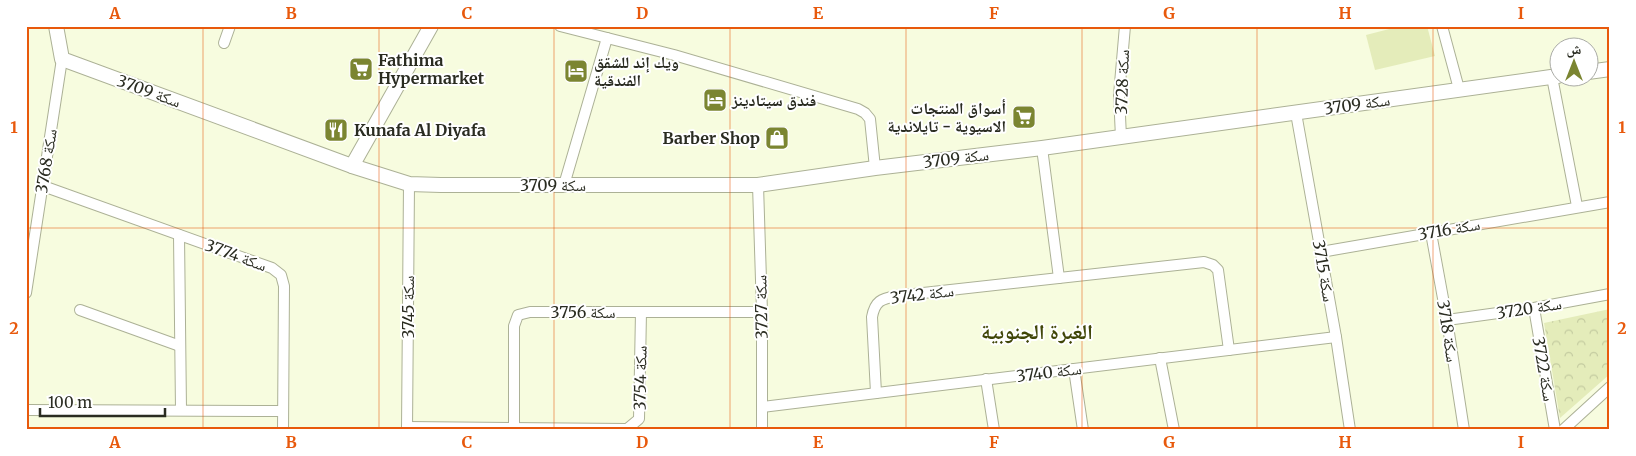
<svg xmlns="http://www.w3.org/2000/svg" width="1636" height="456" viewBox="0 0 1636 456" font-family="Merriweather,'Noto Naskh Arabic',serif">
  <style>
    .park { fill: url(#park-crowns) }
    .pitch { fill: #e4ecba }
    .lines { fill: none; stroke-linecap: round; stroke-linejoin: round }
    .street-casing { stroke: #acb196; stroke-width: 12 }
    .secondary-casing { stroke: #acb196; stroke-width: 16 }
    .street { stroke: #fff; stroke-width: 10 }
    .secondary { stroke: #fff; stroke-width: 14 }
    .grid { fill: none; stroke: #e8590c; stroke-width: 1; stroke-opacity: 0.55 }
    .labels { text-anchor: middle; stroke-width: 4; stroke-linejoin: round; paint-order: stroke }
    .poi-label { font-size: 16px; font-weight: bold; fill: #2a2c21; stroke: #fff; text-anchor: start }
    .street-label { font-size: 16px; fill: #2a2c21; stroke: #fff }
    .district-label { font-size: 21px; font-weight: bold; fill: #404608; stroke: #fff }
    .neatline { fill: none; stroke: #e8590c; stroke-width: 2 }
    .grid-label { font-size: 16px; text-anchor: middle; font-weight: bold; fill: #e8590c }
  </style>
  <defs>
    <pattern id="park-crowns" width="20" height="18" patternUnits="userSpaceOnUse" patternTransform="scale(1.25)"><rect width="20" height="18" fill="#e4ecba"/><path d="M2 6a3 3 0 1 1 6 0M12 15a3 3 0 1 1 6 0" fill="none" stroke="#c4cba0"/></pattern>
  </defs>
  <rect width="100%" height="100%" fill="#f7fcdf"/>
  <path class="park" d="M1610 309V374L1560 418 1544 323Z"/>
  <path class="pitch" d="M1401 26H1427L1435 56 1375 70 1366 35Z"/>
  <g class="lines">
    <g class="street-casing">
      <g id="street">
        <path d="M560 26 674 55 858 109 865 113 870 119 875 168"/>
        <path d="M1442 26 1459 89"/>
        <path d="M224 43 230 26"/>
        <path d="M1552 77 1577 206"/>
        <path d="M1296 113 1336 337 1350 430"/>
        <path d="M1121 137 1119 95 1125 26"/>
        <path d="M1042 148 1059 278"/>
        <path d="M564 185 607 38"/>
        <path d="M758 185 762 312V430"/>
        <path d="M43 186 272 268 281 275 284 286 283 430"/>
        <path d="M1431 233 1447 320 1464 430"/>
        <path d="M179 235 181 410"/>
        <path d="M1321 252 1610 202"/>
        <path d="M26 293 62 59"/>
        <path d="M1534 308 1555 430"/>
        <path d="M80 310 180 346"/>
        <path d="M1447 320 1534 308 1610 294"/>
        <path d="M1160 358 1174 430"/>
        <path d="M1074 369 1083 430"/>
        <path d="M986 379 994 430"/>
        <path d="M876 393 872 317C875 301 881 299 896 296L1204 262 1213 265 1218 270 1229 350"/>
        <path d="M762 407 1336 337"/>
        <path d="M26 410 283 411"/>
        <path d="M407 427 627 429 639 419 641 312"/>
        <path d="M514 429V326L518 315 530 312H762"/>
        <path d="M407 430 409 184"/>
        <path d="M1563 430 1610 387"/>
      </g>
    </g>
    <g class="secondary-casing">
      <g id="secondary">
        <path d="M56 26 62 59 352 166 409 184 441 185H758L875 168 1042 148 1558 76"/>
        <path d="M1588 72 1610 69"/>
        <path d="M352 166 431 26"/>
      </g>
    </g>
    <use href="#street" class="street"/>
    <use href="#secondary" class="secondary"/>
  </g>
  <path class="grid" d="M203 26V430M379 26V430M554 26V430M730 26V430M906 26V430M1082 26V430M1257 26V430M1433 26V430M26 228H1610"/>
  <defs>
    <g id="supermarket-square" transform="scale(1.25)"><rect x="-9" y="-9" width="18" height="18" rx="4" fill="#7b8531" stroke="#fff"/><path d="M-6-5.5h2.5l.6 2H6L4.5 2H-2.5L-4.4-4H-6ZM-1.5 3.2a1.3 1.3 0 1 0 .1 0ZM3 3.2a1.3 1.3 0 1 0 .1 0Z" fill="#fff"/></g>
    <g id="hotel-square" transform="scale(1.25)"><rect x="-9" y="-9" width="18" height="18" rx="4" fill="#7b8531" stroke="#fff"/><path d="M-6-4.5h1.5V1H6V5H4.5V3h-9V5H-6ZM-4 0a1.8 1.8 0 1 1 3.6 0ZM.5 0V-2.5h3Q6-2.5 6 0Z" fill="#fff"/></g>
    <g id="restaurant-square" transform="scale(1.25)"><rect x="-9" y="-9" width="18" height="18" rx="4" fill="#7b8531" stroke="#fff"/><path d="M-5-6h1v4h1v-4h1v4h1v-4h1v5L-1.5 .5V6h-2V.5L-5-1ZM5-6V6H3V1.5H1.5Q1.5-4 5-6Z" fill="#fff"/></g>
    <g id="shop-square" transform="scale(1.25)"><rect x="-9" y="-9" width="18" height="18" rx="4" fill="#7b8531" stroke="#fff"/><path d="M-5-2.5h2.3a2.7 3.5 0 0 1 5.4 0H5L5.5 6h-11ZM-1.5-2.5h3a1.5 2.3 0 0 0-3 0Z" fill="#fff"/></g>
  </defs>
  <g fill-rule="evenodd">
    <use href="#supermarket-square" x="361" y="69"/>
    <use href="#hotel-square" x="576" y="71"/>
    <use href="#hotel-square" x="715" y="100"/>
    <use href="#supermarket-square" x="1024" y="117"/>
    <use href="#restaurant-square" x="336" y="130"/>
    <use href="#shop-square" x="777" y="138"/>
  </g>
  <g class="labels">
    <g class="poi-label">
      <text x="378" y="66">Fathima<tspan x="378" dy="18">Hypermarket</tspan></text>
      <text x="594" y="68">ويك إند للشقق<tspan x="594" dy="18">الفندقية</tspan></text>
      <text x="732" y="106">فندق سيتادينز</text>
      <text x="1006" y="114" text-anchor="end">أسواق المنتجات<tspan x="1006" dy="18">الاسيوية - تايلاندية</tspan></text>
      <text x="354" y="136">Kunafa Al Diyafa</text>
      <text x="760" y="144" text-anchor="end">Barber Shop</text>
    </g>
    <g class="street-label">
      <text transform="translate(1122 82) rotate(-88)" y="6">سكة 3728</text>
      <text transform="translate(149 91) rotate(20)" y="6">سكة 3709</text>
      <text transform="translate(1357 104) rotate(-8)" y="6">سكة 3709</text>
      <text transform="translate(956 158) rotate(-7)" y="6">سكة 3709</text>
      <text transform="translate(46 161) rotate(-81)" y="6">سكة 3768</text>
      <text x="553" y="191">سكة 3709</text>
      <text transform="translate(1449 229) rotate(-10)" y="6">سكة 3716</text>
      <text transform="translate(236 255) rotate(20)" y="6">سكة 3774</text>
      <text transform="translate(1324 271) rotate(80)" y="6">سكة 3715</text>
      <text transform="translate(922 294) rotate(-7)" y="6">سكة 3742</text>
      <text transform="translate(408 307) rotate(-90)" y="6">سكة 3745</text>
      <text transform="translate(761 307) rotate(-91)" y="6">سكة 3727</text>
      <text transform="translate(1529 308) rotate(-9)" y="6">سكة 3720</text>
      <text x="583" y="318">سكة 3756</text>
      <text transform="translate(1448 331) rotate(81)" y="6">سكة 3718</text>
      <text transform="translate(1544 369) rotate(80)" y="6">سكة 3722</text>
      <text transform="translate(1049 372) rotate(-7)" y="6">سكة 3740</text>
      <text transform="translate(640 378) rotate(-89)" y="6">سكة 3754</text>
    </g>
    <g class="district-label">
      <text x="1037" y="339">الغبرة الجنوبية</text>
    </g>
  </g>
  <rect width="1636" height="456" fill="none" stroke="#ffffff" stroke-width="55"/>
  <g transform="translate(1574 62)"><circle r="24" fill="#ffffff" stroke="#aaaba6"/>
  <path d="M0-4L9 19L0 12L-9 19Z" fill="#7b8531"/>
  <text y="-8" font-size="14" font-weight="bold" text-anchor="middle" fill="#2a2c21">ش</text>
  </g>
  <path d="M40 408v8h125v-8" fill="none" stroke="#2a2c21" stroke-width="2.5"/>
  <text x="48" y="408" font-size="15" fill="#2a2c21" stroke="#ffffff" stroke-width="4" paint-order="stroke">100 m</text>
  <rect x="28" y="28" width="1580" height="400" class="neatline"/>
  <g class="grid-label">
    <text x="115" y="19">A</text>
    <text x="291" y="19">B</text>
    <text x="467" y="19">C</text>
    <text x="642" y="19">D</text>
    <text x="818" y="19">E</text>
    <text x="994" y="19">F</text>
    <text x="1169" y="19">G</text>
    <text x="1345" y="19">H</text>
    <text x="1521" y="19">I</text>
    <text x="14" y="133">1</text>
    <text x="1622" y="133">1</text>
    <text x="14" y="334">2</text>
    <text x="1622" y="334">2</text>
    <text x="115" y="448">A</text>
    <text x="291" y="448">B</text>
    <text x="467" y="448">C</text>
    <text x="642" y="448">D</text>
    <text x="818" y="448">E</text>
    <text x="994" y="448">F</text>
    <text x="1169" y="448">G</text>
    <text x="1345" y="448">H</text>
    <text x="1521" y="448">I</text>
  </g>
</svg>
